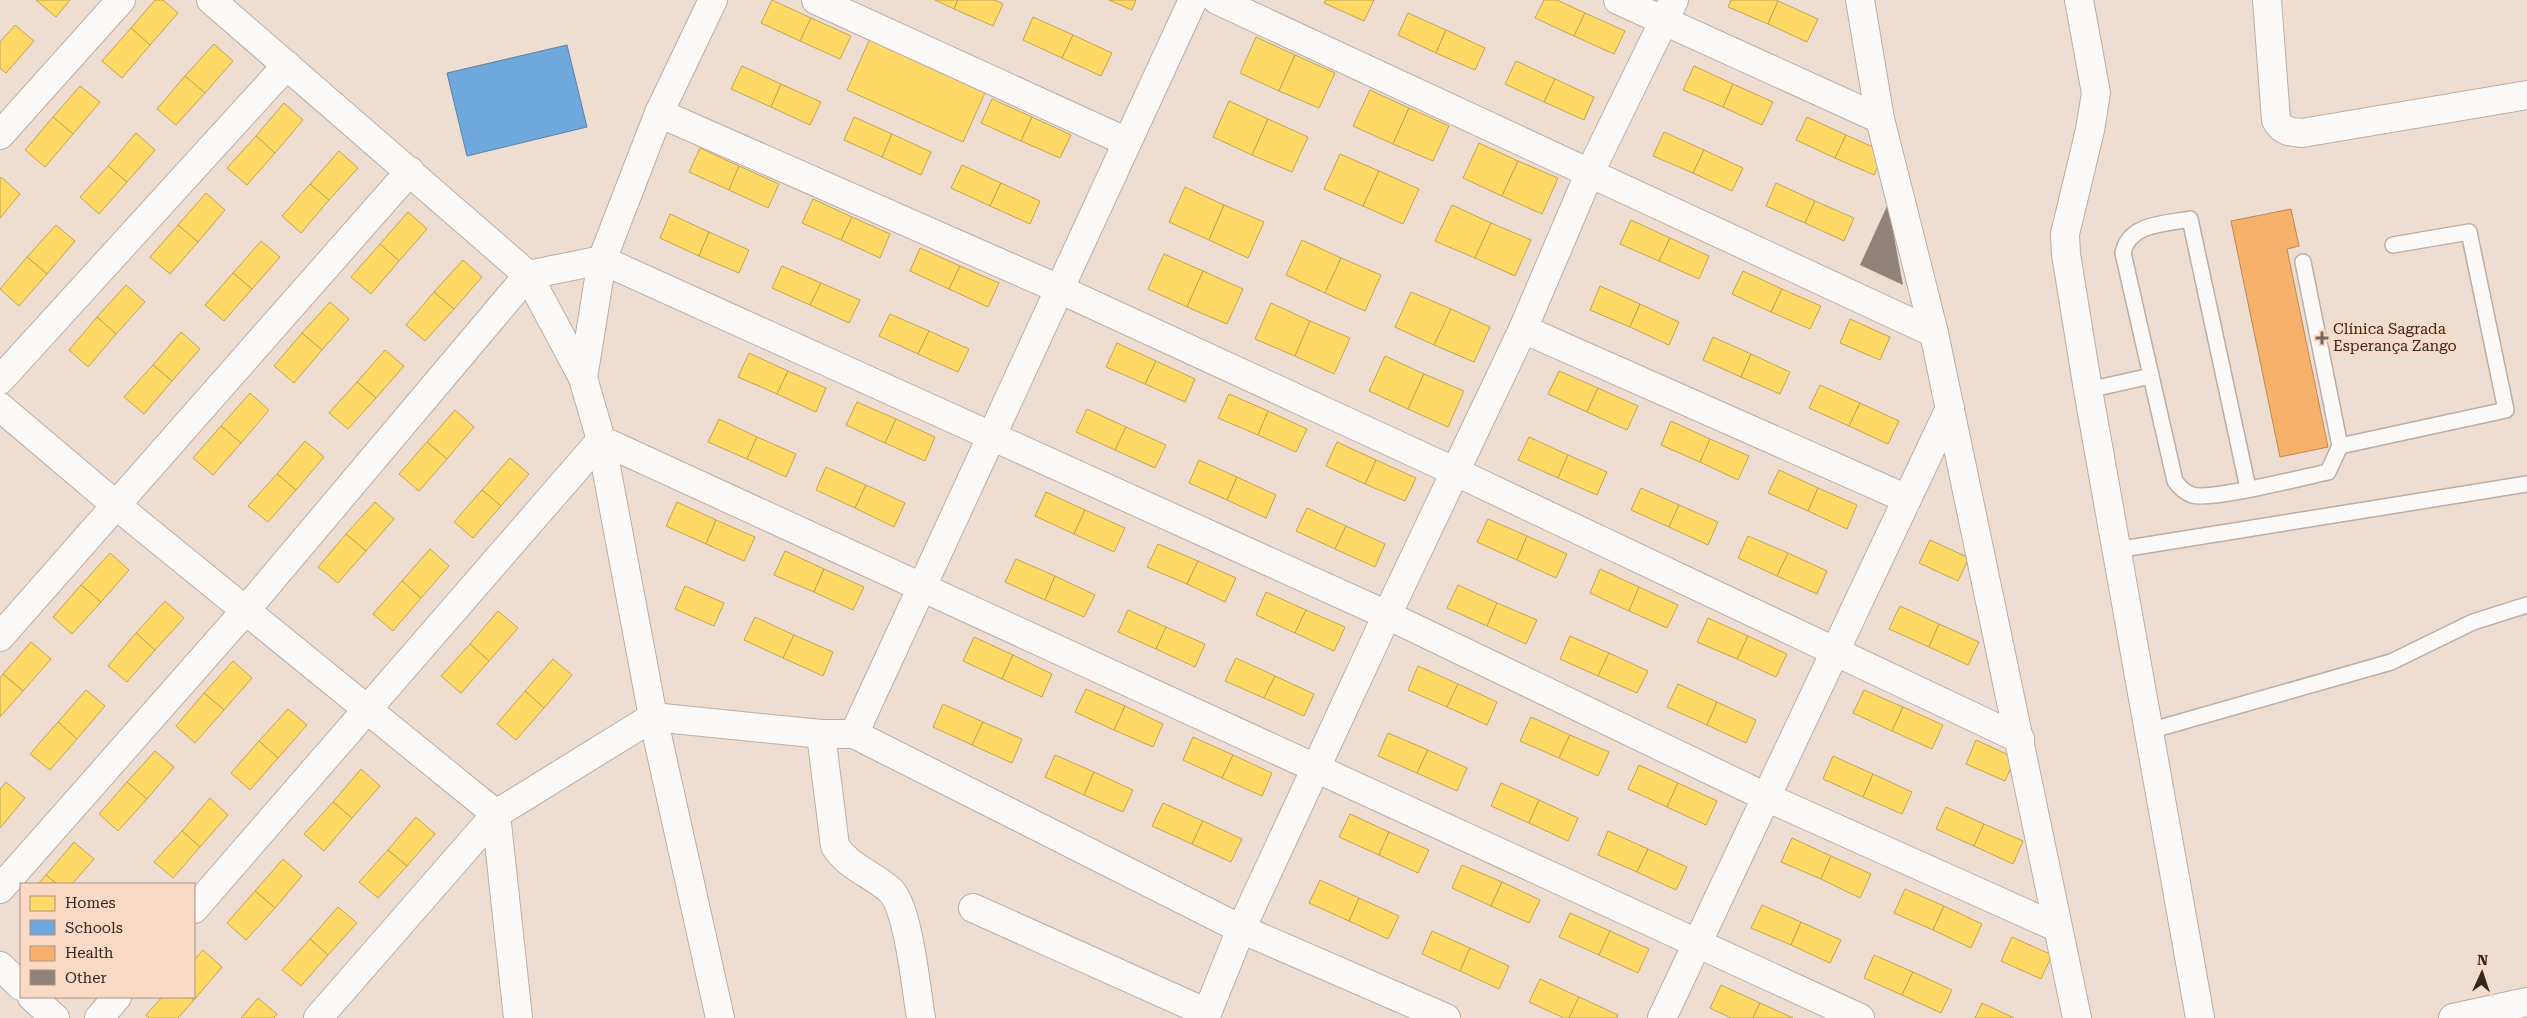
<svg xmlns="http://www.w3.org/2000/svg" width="2527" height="1018" viewBox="0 0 2527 1018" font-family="'Roboto Serif',serif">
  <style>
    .homes { fill: #ffd966; stroke: #c2a451 }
    .schools { fill: #6fa8dc; stroke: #5d81a3 }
    .health { fill: #f6b26b; stroke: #bc8854 }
    .building { fill: #8f837b }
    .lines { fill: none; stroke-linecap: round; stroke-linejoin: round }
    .lane-casing { stroke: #bbaea5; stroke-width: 18 }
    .street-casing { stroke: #bbaea5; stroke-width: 30 }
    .secondary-casing { stroke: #bbaea5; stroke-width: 30 }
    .lane { stroke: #fcfaf8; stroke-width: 15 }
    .street { stroke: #fcfaf8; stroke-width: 28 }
    .secondary { stroke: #fcfaf8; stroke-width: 28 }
    .poi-dot { fill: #74675d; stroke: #fadac5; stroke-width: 2 }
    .labels { text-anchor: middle; stroke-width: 5; stroke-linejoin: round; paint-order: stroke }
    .poi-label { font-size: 15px; fill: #33271f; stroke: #fadac5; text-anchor: start }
  </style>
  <rect width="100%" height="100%" fill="#eeddd1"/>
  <g class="homes">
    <path d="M36 0H70L56 17Z"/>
    <path d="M155 0H163L178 13 150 45 131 28Z"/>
    <path d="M772 0 811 18 800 41 761 23Z"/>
    <path d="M935 0H958L954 9Z"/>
    <path d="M958 0H995L1003 4 993 26 954 9Z"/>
    <path d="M1109 0H1136L1132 10Z"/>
    <path d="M1326 0H1374L1364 21 1324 3Z"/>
    <path d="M1544 0H1557L1585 13 1574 36 1535 18Z"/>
    <path d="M1731 0H1776L1778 1 1768 24 1728 7Z"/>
    <path d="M1778 1 1818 19 1807 42 1768 24Z"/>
    <path d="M1408 13 1446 30 1436 53 1398 35Z"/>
    <path d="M1585 13 1625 31 1614 54 1574 36Z"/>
    <path d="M1033 17 1073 35 1062 58 1023 40Z"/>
    <path d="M811 18 851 36 840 59 800 41Z"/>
    <path d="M15 25 34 41 6 73 0 68V42Z"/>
    <path d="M131 28 150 45 122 78 102 61Z"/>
    <path d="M1446 30 1485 48 1475 70 1436 53Z"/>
    <path d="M872 34 988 86 963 142 847 90Z"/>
    <path d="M1073 35 1112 53 1101 76 1062 58Z"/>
    <path d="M1256 37 1295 55 1279 91 1240 73Z"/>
    <path d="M214 44 233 61 205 93 185 76Z"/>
    <path d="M1295 55 1335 73 1319 108 1279 91Z"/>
    <path d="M1516 61 1555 79 1544 102 1505 84Z"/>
    <path d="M742 66 781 84 771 107 731 89Z"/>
    <path d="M1694 66 1733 84 1723 107 1683 90Z"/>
    <path d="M185 76 205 93 176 125 157 109Z"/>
    <path d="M1555 79 1594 97 1584 120 1544 102Z"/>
    <path d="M781 84 821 102 810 125 771 107Z"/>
    <path d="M1733 84 1773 102 1762 125 1723 107Z"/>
    <path d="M80 86 100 102 73 134 53 117Z"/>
    <path d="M1370 90 1409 108 1393 144 1353 126Z"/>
    <path d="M992 99 1032 117 1021 141 981 123Z"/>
    <path d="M1229 101 1268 119 1252 155 1213 137Z"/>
    <path d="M284 103 303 120 275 153 256 136Z"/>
    <path d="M1409 108 1449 126 1433 161 1393 144Z"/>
    <path d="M53 117 73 134 45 167 25 150Z"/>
    <path d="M854 117 892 134 882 157 844 140Z"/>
    <path d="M1032 117 1071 135 1060 158 1021 141Z"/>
    <path d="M1807 117 1846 135 1835 158 1796 140Z"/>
    <path d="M1268 119 1308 137 1292 172 1252 155Z"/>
    <path d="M1664 132 1704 150 1693 173 1653 156Z"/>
    <path d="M136 133 155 150 127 182 108 166Z"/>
    <path d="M892 134 931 152 921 175 882 157Z"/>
    <path d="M1846 135 1884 152 1874 175 1835 158Z"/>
    <path d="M256 136 275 153 247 185 227 168Z"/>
    <path d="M1479 143 1518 161 1502 196 1463 178Z"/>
    <path d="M700 148 739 166 729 190 689 172Z"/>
    <path d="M1704 150 1743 168 1732 191 1693 173Z"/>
    <path d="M339 151 358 168 329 200 310 184Z"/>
    <path d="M1340 154 1379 171 1363 206 1324 189Z"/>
    <path d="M1518 161 1558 178 1542 214 1502 196Z"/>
    <path d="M962 165 1001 183 990 206 951 188Z"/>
    <path d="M108 166 127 182 99 214 80 197Z"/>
    <path d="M739 166 779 184 768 208 729 190Z"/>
    <path d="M1379 171 1419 189 1403 224 1363 206Z"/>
    <path d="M1 177 20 194 0 218V178Z"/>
    <path d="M1001 183 1040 201 1030 224 990 206Z"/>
    <path d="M1776 183 1815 201 1805 223 1766 206Z"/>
    <path d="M310 184 329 200 301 233 282 216Z"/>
    <path d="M1185 187 1224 205 1209 240 1169 222Z"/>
    <path d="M206 193 225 210 198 242 178 225Z"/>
    <path d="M813 199 852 217 841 240 802 223Z"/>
    <path d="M1815 201 1854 218 1844 241 1805 223Z"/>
    <path d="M1224 205 1264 222 1248 258 1209 240Z"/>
    <path d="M1452 205 1491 223 1475 258 1435 241Z"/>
    <path d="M408 212 427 229 399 261 380 244Z"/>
    <path d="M670 214 709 232 699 256 660 238Z"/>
    <path d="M852 217 890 234 880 258 841 240Z"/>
    <path d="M1631 220 1670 238 1659 261 1620 244Z"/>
    <path d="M1491 223 1531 240 1515 276 1475 258Z"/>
    <path d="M56 225 75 241 47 274 27 257Z"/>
    <path d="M178 225 198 242 170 274 150 257Z"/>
    <path d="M709 232 749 250 739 273 699 256Z"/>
    <path d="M1670 238 1709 256 1699 279 1659 261Z"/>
    <path d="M1302 240 1341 258 1325 293 1286 275Z"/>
    <path d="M261 241 280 257 252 289 233 273Z"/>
    <path d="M380 244 399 261 371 294 351 277Z"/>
    <path d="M920 248 960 266 949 289 910 271Z"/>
    <path d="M1164 254 1203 271 1187 307 1148 289Z"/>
    <path d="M27 257 47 274 19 306 0 289Z"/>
    <path d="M1341 258 1381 275 1365 311 1325 293Z"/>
    <path d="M463 260 482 277 454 309 434 292Z"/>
    <path d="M782 266 821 283 810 305 772 288Z"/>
    <path d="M960 266 999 283 988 307 949 289Z"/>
    <path d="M1203 271 1243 289 1227 324 1187 307Z"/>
    <path d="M1743 271 1782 289 1771 312 1732 294Z"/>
    <path d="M233 273 252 289 224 321 205 305Z"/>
    <path d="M821 283 860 300 849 323 810 305Z"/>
    <path d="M126 285 145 302 116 334 97 317Z"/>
    <path d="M1600 286 1640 304 1630 327 1590 310Z"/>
    <path d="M1782 289 1821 306 1810 329 1771 312Z"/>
    <path d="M434 292 454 309 425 341 406 325Z"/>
    <path d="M1411 292 1451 309 1434 345 1395 327Z"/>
    <path d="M330 302 349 319 322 350 302 333Z"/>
    <path d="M1271 303 1310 321 1295 356 1255 339Z"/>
    <path d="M1640 304 1679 322 1669 345 1630 327Z"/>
    <path d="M1451 309 1490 327 1474 362 1434 345Z"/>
    <path d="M890 314 929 331 918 354 879 336Z"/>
    <path d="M97 317 116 334 88 367 69 350Z"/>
    <path d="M1850 319 1890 337 1880 360 1840 343Z"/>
    <path d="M1310 321 1350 338 1334 374 1295 356Z"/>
    <path d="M929 331 969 349 958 372 918 354Z"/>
    <path d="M181 332 200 349 172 381 153 365Z"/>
    <path d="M302 333 322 350 294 383 274 366Z"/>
    <path d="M1713 337 1751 354 1741 377 1703 360Z"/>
    <path d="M1117 343 1156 361 1145 384 1106 367Z"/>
    <path d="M385 350 404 366 376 398 357 382Z"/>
    <path d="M749 353 788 371 777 394 738 377Z"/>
    <path d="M1751 354 1790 372 1780 394 1741 377Z"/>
    <path d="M1385 356 1424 374 1408 409 1369 391Z"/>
    <path d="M1156 361 1195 379 1185 402 1145 384Z"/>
    <path d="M153 365 172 381 144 414 124 397Z"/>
    <path d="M788 371 826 388 816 412 777 394Z"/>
    <path d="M1559 371 1598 388 1587 412 1548 394Z"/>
    <path d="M1424 374 1464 391 1448 427 1408 409Z"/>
    <path d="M357 382 376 398 348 429 329 413Z"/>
    <path d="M1820 385 1860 403 1849 426 1809 408Z"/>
    <path d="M1598 388 1638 406 1627 430 1587 412Z"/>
    <path d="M250 393 269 410 241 443 221 426Z"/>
    <path d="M1229 394 1268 411 1258 435 1218 418Z"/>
    <path d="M857 402 896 419 885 443 846 425Z"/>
    <path d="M1860 403 1899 421 1888 444 1849 426Z"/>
    <path d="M1087 409 1126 427 1115 450 1076 432Z"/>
    <path d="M455 410 474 427 447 459 427 442Z"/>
    <path d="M1268 411 1307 429 1296 452 1258 435Z"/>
    <path d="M719 419 757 437 747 459 708 442Z"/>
    <path d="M896 419 935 437 925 461 885 443Z"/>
    <path d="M1671 421 1710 439 1700 462 1661 445Z"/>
    <path d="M221 426 241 443 213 475 193 458Z"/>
    <path d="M1126 427 1166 445 1155 468 1115 450Z"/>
    <path d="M757 437 796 454 786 477 747 459Z"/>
    <path d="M1529 437 1568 455 1558 478 1518 460Z"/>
    <path d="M1710 439 1749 456 1738 480 1700 462Z"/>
    <path d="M305 441 324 457 296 490 277 474Z"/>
    <path d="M427 442 447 459 419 491 399 474Z"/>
    <path d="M1337 442 1376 460 1365 484 1326 466Z"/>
    <path d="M1568 455 1607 472 1597 495 1558 478Z"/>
    <path d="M510 458 529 474 501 506 482 490Z"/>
    <path d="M1199 460 1237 477 1227 500 1189 483Z"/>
    <path d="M1376 460 1416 478 1405 501 1365 484Z"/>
    <path d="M826 467 866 485 855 508 816 490Z"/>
    <path d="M1779 470 1818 488 1808 511 1768 493Z"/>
    <path d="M277 474 296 490 268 522 248 506Z"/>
    <path d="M1237 477 1276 495 1266 518 1227 500Z"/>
    <path d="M866 485 905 503 894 527 855 508Z"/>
    <path d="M1641 488 1679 505 1669 527 1631 510Z"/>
    <path d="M1818 488 1857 505 1847 529 1808 511Z"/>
    <path d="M482 490 501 506 473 538 454 522Z"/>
    <path d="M1046 492 1085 510 1074 534 1035 516Z"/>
    <path d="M375 502 394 519 366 551 346 534Z"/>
    <path d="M677 502 716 520 706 544 666 526Z"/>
    <path d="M1679 505 1718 522 1708 545 1669 527Z"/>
    <path d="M1307 508 1346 526 1335 549 1296 531Z"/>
    <path d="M1085 510 1125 528 1114 552 1074 534Z"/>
    <path d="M1488 519 1527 536 1517 560 1477 542Z"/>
    <path d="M716 520 755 537 744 561 706 544Z"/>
    <path d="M1346 526 1385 544 1375 567 1335 549Z"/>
    <path d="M346 534 366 551 338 583 318 567Z"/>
    <path d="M1527 536 1567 554 1556 578 1517 560Z"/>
    <path d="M1748 536 1788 553 1777 576 1738 558Z"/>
    <path d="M1930 540 1969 558 1958 581 1919 563Z"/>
    <path d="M1158 544 1198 561 1187 584 1147 567Z"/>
    <path d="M430 549 449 566 421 598 402 581Z"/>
    <path d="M785 551 824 569 814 592 774 575Z"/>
    <path d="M110 553 129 570 101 602 81 585Z"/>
    <path d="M1788 553 1827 571 1817 594 1777 576Z"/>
    <path d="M1016 559 1055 576 1045 600 1005 582Z"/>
    <path d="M1198 561 1236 578 1225 602 1187 584Z"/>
    <path d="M824 569 864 587 853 610 814 592Z"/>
    <path d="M1600 569 1639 587 1629 611 1590 593Z"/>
    <path d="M1055 576 1095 595 1084 617 1045 600Z"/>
    <path d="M402 581 421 598 393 631 373 614Z"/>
    <path d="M81 585 101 602 72 634 53 617Z"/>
    <path d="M1458 585 1497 603 1487 626 1447 608Z"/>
    <path d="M685 586 724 603 714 626 675 609Z"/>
    <path d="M1639 587 1678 605 1667 628 1629 611Z"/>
    <path d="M1266 592 1306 610 1295 633 1256 615Z"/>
    <path d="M165 601 184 618 155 650 136 633Z"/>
    <path d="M1497 603 1537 620 1526 644 1487 626Z"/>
    <path d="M1900 606 1939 624 1929 647 1889 629Z"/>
    <path d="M1128 610 1166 627 1156 649 1118 632Z"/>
    <path d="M1306 610 1345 627 1334 651 1295 633Z"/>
    <path d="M498 611 518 628 489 661 470 644Z"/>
    <path d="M755 617 794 635 783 658 744 640Z"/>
    <path d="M1708 618 1748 636 1737 659 1697 642Z"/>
    <path d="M1939 624 1979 642 1968 665 1929 647Z"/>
    <path d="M1166 627 1205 644 1195 667 1156 649Z"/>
    <path d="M136 633 155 650 127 682 108 666Z"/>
    <path d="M794 635 833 652 823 676 783 658Z"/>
    <path d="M1570 636 1609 653 1598 676 1560 659Z"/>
    <path d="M1748 636 1787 654 1776 677 1737 659Z"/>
    <path d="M974 637 1013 655 1002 679 963 661Z"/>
    <path d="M31 642 51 659 23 691 3 674Z"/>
    <path d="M470 644 489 661 461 693 441 676Z"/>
    <path d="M1609 653 1648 671 1637 693 1598 676Z"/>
    <path d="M1013 655 1052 674 1042 697 1002 679Z"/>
    <path d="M1236 658 1275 676 1264 698 1225 681Z"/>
    <path d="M553 659 572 675 544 708 525 691Z"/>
    <path d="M233 661 252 678 224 710 204 693Z"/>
    <path d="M1418 666 1458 684 1447 707 1408 690Z"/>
    <path d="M3 674 23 691 0 717V678Z"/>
    <path d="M1275 676 1314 694 1304 716 1264 698Z"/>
    <path d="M1458 684 1497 702 1487 725 1447 707Z"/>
    <path d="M1678 684 1717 702 1707 725 1667 707Z"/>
    <path d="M1086 689 1125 706 1114 730 1075 712Z"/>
    <path d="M86 690 105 706 77 739 58 722Z"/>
    <path d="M1864 690 1903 707 1892 731 1853 713Z"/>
    <path d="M525 691 544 708 516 740 497 724Z"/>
    <path d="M204 693 224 710 195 743 176 726Z"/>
    <path d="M1717 702 1756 720 1746 743 1707 725Z"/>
    <path d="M943 704 983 722 972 745 933 727Z"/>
    <path d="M1125 706 1163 724 1153 747 1114 730Z"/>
    <path d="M1903 707 1943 725 1932 749 1892 731Z"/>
    <path d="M288 709 307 725 278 758 259 741Z"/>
    <path d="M1531 717 1570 735 1559 758 1520 741Z"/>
    <path d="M58 722 77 739 50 770 30 754Z"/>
    <path d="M983 722 1022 739 1012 763 972 745Z"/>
    <path d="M1388 733 1428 750 1417 773 1378 756Z"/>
    <path d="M1570 735 1609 752 1598 776 1559 758Z"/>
    <path d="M1193 737 1233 755 1222 778 1183 760Z"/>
    <path d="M1976 740 2015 758 2005 781 1966 764Z"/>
    <path d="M259 741 278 758 250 790 231 773Z"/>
    <path d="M1428 750 1467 768 1457 791 1417 773Z"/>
    <path d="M155 751 174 767 147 799 127 782Z"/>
    <path d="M1055 755 1094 772 1084 795 1045 777Z"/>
    <path d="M1233 755 1272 773 1262 796 1222 778Z"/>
    <path d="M1833 756 1873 774 1863 797 1823 779Z"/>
    <path d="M1639 765 1678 783 1667 807 1628 789Z"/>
    <path d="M361 769 380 786 352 818 333 802Z"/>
    <path d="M1094 772 1133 790 1123 812 1084 795Z"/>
    <path d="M1873 774 1912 792 1902 814 1863 797Z"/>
    <path d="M6 782 25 798 0 828V789Z"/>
    <path d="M127 782 147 799 118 831 99 814Z"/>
    <path d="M1501 783 1539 800 1529 823 1491 806Z"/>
    <path d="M1678 783 1717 801 1706 825 1667 807Z"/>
    <path d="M210 798 228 815 200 847 182 831Z"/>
    <path d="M1539 800 1578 818 1568 841 1529 823Z"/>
    <path d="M333 802 352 818 324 851 304 834Z"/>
    <path d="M1163 803 1203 821 1192 844 1152 826Z"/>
    <path d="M1946 807 1984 824 1974 846 1936 829Z"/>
    <path d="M1350 814 1389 832 1379 855 1339 837Z"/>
    <path d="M416 817 435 834 407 866 388 850Z"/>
    <path d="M1203 821 1242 839 1231 862 1192 844Z"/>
    <path d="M1984 824 2023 841 2013 864 1974 846Z"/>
    <path d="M182 831 200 847 173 878 154 862Z"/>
    <path d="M1608 831 1648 849 1637 872 1598 855Z"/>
    <path d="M1389 832 1429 850 1418 873 1379 855Z"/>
    <path d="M1792 838 1831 856 1821 879 1781 862Z"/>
    <path d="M74 842 94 859 72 884H57L46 875Z"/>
    <path d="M1648 849 1687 867 1676 890 1637 872Z"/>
    <path d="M388 850 407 866 378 898 359 882Z"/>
    <path d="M1831 856 1871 874 1860 898 1821 879Z"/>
    <path d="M283 859 302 876 275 908 255 891Z"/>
    <path d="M1462 865 1502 882 1491 906 1452 888Z"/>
    <path d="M46 875 57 884H38Z"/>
    <path d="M1320 880 1359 898 1349 921 1309 903Z"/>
    <path d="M1502 882 1540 900 1529 923 1491 906Z"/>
    <path d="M1905 889 1944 906 1933 930 1894 913Z"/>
    <path d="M255 891 275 908 246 940 227 923Z"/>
    <path d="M1359 898 1399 916 1388 939 1349 921Z"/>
    <path d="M1762 905 1801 922 1791 945 1751 928Z"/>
    <path d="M1944 906 1982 924 1971 948 1933 930Z"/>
    <path d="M338 907 357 923 328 955 310 939Z"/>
    <path d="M1570 913 1610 931 1599 955 1559 937Z"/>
    <path d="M1801 922 1841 940 1830 963 1791 945Z"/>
    <path d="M1432 931 1470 948 1460 971 1422 954Z"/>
    <path d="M1610 931 1649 949 1638 973 1599 955Z"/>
    <path d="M2012 937 2052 955 2041 979 2001 961Z"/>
    <path d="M310 939 328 955 301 986 282 970Z"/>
    <path d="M1470 948 1509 966 1499 989 1460 971Z"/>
    <path d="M203 950 222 967 194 1000 190 997H194V960Z"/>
    <path d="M1874 955 1913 972 1902 995 1864 978Z"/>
    <path d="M1913 972 1952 990 1941 1013 1902 995Z"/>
    <path d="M1540 979 1579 997 1569 1018H1564L1529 1002Z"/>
    <path d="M1721 985 1760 1003 1753 1018H1731L1710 1008Z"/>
    <path d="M162 997H190L194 1000 178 1018H149L146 1015Z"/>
    <path d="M1579 997 1618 1015 1617 1018H1569Z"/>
    <path d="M258 998 277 1014 274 1018H241Z"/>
    <path d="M1760 1003 1793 1018H1753Z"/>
    <path d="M1982 1003 2014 1018H1975Z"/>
  </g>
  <path class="schools" d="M567 45 587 127 467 156 447 73Z"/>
  <path class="health" d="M2291 209 2299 246 2287 249 2328 447 2280 457 2231 221Z"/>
  <path class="building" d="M1888 204 1903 285 1860 265Z"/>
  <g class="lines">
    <g class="lane-casing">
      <g id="lane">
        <path d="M2303 262 2340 446"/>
        <path d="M2088 390 2151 376"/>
        <path d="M2248 488 2190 219C2165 224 2129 223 2123 253L2175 481C2180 488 2184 492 2192 495 2212 501 2303 477 2328 472L2340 446 2506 410 2469 232 2393 245"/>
        <path d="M2116 550 2527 484"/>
        <path d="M2149 731 2391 662 2473 622 2527 605"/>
      </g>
    </g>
    <g class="street-casing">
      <g id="street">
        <path d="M211 0 528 275 583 378 601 440 653 717 720 1018"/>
        <path d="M816 0 1127 142"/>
        <path d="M1217 0 1934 333"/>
        <path d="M1618 0 1880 119"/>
        <path d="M1860 0 1880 119 1934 333 2077 1018"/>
        <path d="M2079 0 2096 93 2090 130 2065 234 2066 254 2088 390 2200 1018"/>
        <path d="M2267 0 2276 120C2282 131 2289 132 2302 133L2527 95"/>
        <path d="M659 113 1059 289 1456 472 2020 739"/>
        <path d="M0 135 121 0"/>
        <path d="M1523 329 1907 499"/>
        <path d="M583 378 602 260 659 113 713 0"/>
        <path d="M0 380 287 65"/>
        <path d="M0 407 117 506 496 814 518 1018"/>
        <path d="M0 637 410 171"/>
        <path d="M821 734 835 846C849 868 873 874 891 891 909 910 916 990 921 1018"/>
        <path d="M854 734 1193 0"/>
        <path d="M0 889 245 611 528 275 602 260 1387 615 1766 797 2056 927"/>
        <path d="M973 908 1207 1013"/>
        <path d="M194 909 601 440 1860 1018"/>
        <path d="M0 966 21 986"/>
        <path d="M32 997 55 1018"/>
        <path d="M99 1018 117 997"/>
        <path d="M318 1018 496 814 653 717 821 734H854L1241 929 1446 1018"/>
        <path d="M1205 1018 1241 929 1387 615 1523 329 1590 172 1674 0"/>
        <path d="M1662 1018 1950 408"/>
      </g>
    </g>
    <g class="secondary-casing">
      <path id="secondary" d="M2453 1018 2527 1002"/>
    </g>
    <use href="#lane" class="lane"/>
    <use href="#street" class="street"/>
    <use href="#secondary" class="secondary"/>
  </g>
  <path class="poi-dot" d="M2319.5 330.5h5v5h5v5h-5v5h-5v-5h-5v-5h5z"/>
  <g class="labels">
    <g class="poi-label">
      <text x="2333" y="334">Clínica Sagrada<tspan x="2333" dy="17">Esperança Zango</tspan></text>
    </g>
  </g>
  <rect x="20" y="883" width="175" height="115" fill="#fadac5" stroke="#aa9283"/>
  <rect x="30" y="896" width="25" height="15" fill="#ffd966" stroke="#aa9283"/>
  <text x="65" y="908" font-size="15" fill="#33271f">Homes</text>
  <rect x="30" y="920" width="25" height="15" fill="#6fa8dc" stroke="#aa9283"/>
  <text x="65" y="933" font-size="15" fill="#33271f">Schools</text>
  <rect x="30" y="946" width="25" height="15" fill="#f6b26b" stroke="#aa9283"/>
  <text x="65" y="958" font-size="15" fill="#33271f">Health</text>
  <rect x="30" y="970" width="25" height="15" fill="#8f837b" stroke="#aa9283"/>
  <text x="65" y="983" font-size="15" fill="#33271f">Other</text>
  <g transform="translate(2482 973) rotate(3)" stroke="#fadac5" stroke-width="4" paint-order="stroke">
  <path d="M0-4L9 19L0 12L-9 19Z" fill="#33271f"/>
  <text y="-8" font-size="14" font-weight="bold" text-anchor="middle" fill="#33271f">N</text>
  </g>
</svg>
